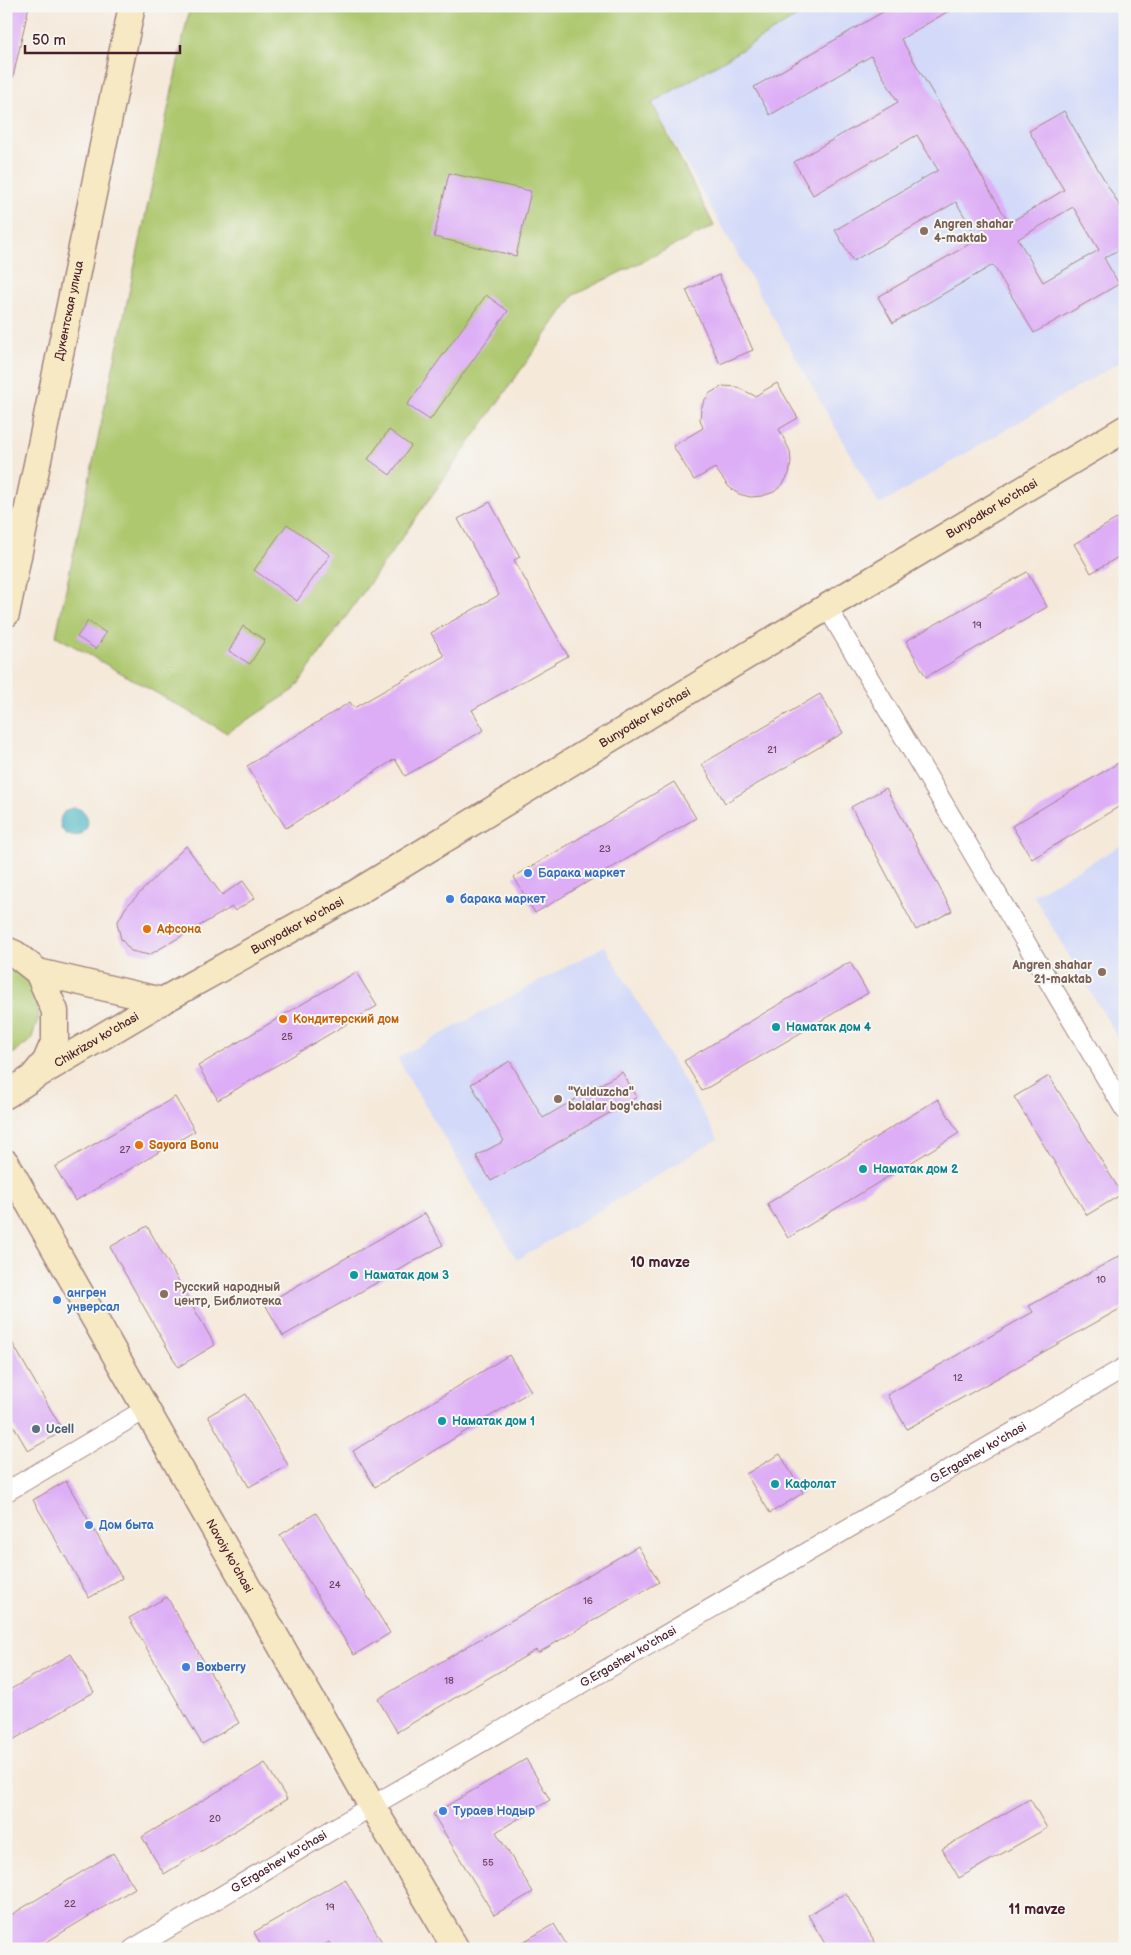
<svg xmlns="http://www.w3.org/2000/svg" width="1131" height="1955" viewBox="0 0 1131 1955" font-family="'Balsamiq Sans',sans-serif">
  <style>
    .built { fill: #d2d9f9 }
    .green { fill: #adc86e; stroke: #7c744c }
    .water { fill: #49b6c4; stroke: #4a6a78 }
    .building { fill: #ddaef6; fill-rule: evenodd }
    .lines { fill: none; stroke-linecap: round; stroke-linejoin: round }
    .minor-casing { stroke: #a08482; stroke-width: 21 }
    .secondary-casing { stroke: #a08482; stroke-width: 29 }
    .minor { stroke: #fff; stroke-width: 19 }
    .secondary { stroke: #f7e9c3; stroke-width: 26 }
    .education-dot { fill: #8d6e63; stroke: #f6f6f2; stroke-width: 2 }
    .shop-dot { fill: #3f7fe0; stroke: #f6f6f2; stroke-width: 2 }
    .food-dot { fill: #e8710a; stroke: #f6f6f2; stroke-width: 2 }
    .culture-dot { fill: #0f9aa8; stroke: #f6f6f2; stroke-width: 2 }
    .service-dot { fill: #5c6f8a; stroke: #f6f6f2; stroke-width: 2 }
    .labels { text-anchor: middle; stroke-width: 4; stroke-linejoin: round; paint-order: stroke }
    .number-label { font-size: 10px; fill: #6f435e }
    .education-label { font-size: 12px; font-weight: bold; fill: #785e54; stroke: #f6f6f2; text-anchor: start }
    .street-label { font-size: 12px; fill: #4a1f2b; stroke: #f6f6f2 }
    .shop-label { font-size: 12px; font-weight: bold; fill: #366cbe; stroke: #f6f6f2; text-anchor: start }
    .food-label { font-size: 12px; font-weight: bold; fill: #c56008; stroke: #f6f6f2; text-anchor: start }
    .culture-label { font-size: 12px; font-weight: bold; fill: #0d838f; stroke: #f6f6f2; text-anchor: start }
    .service-label { font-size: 12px; font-weight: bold; fill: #4e5e75; stroke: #f6f6f2; text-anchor: start }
    .neighbourhood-label { font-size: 14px; font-weight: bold; fill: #4a1f2b; stroke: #f6f6f2 }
  </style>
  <rect width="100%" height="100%" fill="#f6f6f2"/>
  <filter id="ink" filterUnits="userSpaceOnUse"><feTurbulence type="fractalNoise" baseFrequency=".02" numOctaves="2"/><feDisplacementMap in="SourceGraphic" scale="10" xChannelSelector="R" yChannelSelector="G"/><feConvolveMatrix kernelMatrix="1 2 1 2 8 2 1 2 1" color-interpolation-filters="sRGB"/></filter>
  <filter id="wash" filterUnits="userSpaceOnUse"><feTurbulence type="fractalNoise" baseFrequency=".0096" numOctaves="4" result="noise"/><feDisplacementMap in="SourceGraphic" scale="20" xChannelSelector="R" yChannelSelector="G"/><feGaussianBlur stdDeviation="1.12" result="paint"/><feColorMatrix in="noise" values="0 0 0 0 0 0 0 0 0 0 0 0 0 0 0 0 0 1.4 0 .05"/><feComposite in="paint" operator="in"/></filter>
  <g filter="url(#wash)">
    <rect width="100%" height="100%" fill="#f5e9da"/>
    <g class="built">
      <path d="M815 6H1125V359L879 505 652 103Z"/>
      <path d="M1125 843V1050L1033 895Z"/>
      <path d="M605 946 718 1139 517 1260 397 1058Z"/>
    </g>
    <g class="green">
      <path d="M190 6H815L652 103 714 226 574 295 294 690 227 733 56 636Z"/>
      <path d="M6 963 25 975 35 993 39 1017 31 1040 6 1059Z"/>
    </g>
    <circle class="water" cx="74" cy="822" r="14"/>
    <g id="blocks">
      <g class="building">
        <path d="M6 6H29L13 77 6 76Z"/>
        <path d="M893 6H957L901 39 1009 223 1064 190 1029 131 1064 111 1125 215V246L1104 258 1119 284 1034 333 993 265 893 323 878 297 978 239 956 202 853 261 835 230 938 170 917 135 813 195 794 162 898 102 871 56 770 115 754 87ZM1073 207 1099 250 1043 282 1018 239Z"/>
        <path d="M449 173 531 191 516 256 434 237Z"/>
        <path d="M719 275 753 350 720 364 686 290Z"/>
        <path d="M486 295 508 311 430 420 407 405Z"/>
        <path d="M777 383 798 418 779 429 790 451 791 462 789 474 783 484 774 492 762 496 750 497 739 494 729 487 715 468 694 480 673 446 703 428 700 419 701 409 704 401 710 393 723 386 737 387 755 396Z"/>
        <path d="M389 430 411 446 390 475 368 459Z"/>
        <path d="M490 502 520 557 514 560 568 656 472 710 484 730 405 776 395 759 286 828 247 766 350 702 354 708 444 656 431 633 499 595 458 519Z"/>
        <path d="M1125 514V553L1091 573 1074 544Z"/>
        <path d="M287 524 330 555 297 601 254 570Z"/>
        <path d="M1027 572 1047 607 926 677 906 641Z"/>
        <path d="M88 621 106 633 96 649 77 637Z"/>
        <path d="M243 626 265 640 250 664 229 651Z"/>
        <path d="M820 694 843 733 725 803 702 764Z"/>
        <path d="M1125 759V803L1032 859 1012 826Z"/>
        <path d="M674 782 696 818 535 913 514 877Z"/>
        <path d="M886 788 952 911 916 930 851 807Z"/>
        <path d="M186 846 222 895 243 881 255 898 235 911 232 907 149 955 131 951 121 939 117 923 126 907Z"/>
        <path d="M850 962 868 993 702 1091 684 1061Z"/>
        <path d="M356 972 377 1006 218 1100 198 1066Z"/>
        <path d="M510 1061 543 1118 622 1072 637 1097 491 1181 476 1156 504 1141 471 1084Z"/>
        <path d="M1049 1076 1122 1194 1087 1215 1014 1097Z"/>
        <path d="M175 1097 195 1131 75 1201 55 1167Z"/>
        <path d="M938 1099 959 1133 788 1238 767 1204Z"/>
        <path d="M425 1213 443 1245 283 1336 265 1304Z"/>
        <path d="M147 1226 215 1345 178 1367 110 1247Z"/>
        <path d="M1125 1253V1306L907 1429 887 1395 1033 1312 1029 1306Z"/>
        <path d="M6 1332 63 1431 28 1451 6 1413Z"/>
        <path d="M509 1355 531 1391 375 1487 353 1451Z"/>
        <path d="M246 1394 288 1465 249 1487 208 1416Z"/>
        <path d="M780 1454 803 1493 770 1513 746 1474Z"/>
        <path d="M66 1481 122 1578 89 1598 33 1500Z"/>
        <path d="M316 1513 390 1633 354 1655 280 1535Z"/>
        <path d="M638 1546 659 1582 538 1653 536 1650 397 1732 378 1699Z"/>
        <path d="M167 1597 239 1723 202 1744 129 1618Z"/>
        <path d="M71 1654 94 1692 6 1744V1692Z"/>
        <path d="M526 1759 550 1800 496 1832 533 1892 494 1915 433 1814Z"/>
        <path d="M265 1763 287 1799 164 1874 142 1837Z"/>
        <path d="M1030 1799 1047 1828 959 1878 942 1849Z"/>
        <path d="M113 1853 135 1888 35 1949H6V1918Z"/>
        <path d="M345 1879 386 1949H333L329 1942 318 1949H263L254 1932Z"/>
        <path d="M846 1893 879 1949H828L808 1915Z"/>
        <path d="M554 1924 569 1949H511Z"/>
      </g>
    </g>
  </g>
  <g filter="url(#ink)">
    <use href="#blocks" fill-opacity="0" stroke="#a08482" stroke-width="1"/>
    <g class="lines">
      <g class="minor-casing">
        <g id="minor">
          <path d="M827 607 1125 1110"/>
          <path d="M6 1492 146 1409"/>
          <path id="s1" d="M133 1949 372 1806 1125 1367"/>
        </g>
      </g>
      <g class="secondary-casing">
        <g id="secondary">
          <path id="s2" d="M6 614 132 6"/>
          <path d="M6 950 15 954 38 972 55 1011V1040L46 1061 32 1078 6 1095"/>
          <path d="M38 972 162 1001"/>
          <path id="s3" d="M32 1078 162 1001 354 894 827 607 1125 429"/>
          <path id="s4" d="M6 1163 372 1806 456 1949"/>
        </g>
      </g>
      <use href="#minor" class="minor"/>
      <use href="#secondary" class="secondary"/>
    </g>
  </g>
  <g class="education-dot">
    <circle cx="924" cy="231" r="5"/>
    <circle cx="1102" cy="972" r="5"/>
    <circle cx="558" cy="1099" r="5"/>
    <circle cx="164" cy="1294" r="5"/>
  </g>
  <g class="shop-dot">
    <circle cx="528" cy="873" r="5"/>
    <circle cx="450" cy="899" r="5"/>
    <circle cx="57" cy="1300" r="5"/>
    <circle cx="89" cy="1525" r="5"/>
    <circle cx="186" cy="1667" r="5"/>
    <circle cx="443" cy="1811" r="5"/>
  </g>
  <g class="food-dot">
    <circle cx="147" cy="929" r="5"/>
    <circle cx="283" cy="1019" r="5"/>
    <circle cx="139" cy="1145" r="5"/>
  </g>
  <g class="culture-dot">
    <circle cx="776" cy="1027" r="5"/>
    <circle cx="863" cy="1169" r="5"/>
    <circle cx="354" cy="1275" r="5"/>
    <circle cx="442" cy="1421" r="5"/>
    <circle cx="775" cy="1484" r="5"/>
  </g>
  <circle class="service-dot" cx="36" cy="1429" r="5"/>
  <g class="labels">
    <g class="number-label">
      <text x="977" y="628">19</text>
      <text x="772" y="753">21</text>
      <text x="605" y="852">23</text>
      <text x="287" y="1040">25</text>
      <text x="125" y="1153">27</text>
      <text x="1101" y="1283">10</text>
      <text x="958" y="1381">12</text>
      <text x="335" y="1588">24</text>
      <text x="588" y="1604">16</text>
      <text x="449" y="1684">18</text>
      <text x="215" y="1822">20</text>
      <text x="488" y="1866">55</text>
      <text x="70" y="1907">22</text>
      <text x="330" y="1910">19</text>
    </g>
    <g class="education-label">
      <text x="934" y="228">Angren shahar<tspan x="934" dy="14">4-maktab</tspan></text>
      <text x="1092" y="969" text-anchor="end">Angren shahar<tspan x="1092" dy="14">21-maktab</tspan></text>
      <text x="568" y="1096">"Yulduzcha"<tspan x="568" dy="14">bolalar bog'chasi</tspan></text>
      <text x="174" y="1291">Русский народный<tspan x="174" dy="14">центр, Библиотека</tspan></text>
    </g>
    <g class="street-label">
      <text dy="4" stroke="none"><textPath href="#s2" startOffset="310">Дукентская улица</textPath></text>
      <text dy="4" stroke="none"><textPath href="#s3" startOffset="1116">Bunyodkor ko'chasi</textPath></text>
      <text dy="4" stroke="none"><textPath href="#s3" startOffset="711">Bunyodkor ko'chasi</textPath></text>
      <text dy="4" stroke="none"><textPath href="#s3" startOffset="306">Bunyodkor ko'chasi</textPath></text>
      <text dy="4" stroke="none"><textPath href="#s3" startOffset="75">Chikrizov ko'chasi</textPath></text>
      <text dy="4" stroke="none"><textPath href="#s1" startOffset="980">G.Ergashev ko'chasi</textPath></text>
      <text dy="4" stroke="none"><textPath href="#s4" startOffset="452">Navoiy ko'chasi</textPath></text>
      <text dy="4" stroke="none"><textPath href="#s1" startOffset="575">G.Ergashev ko'chasi</textPath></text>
      <text dy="4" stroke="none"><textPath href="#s1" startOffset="170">G.Ergashev ko'chasi</textPath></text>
    </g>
    <g class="shop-label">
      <text x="538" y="877">Барака маркет</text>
      <text x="460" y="903">барака маркет</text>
      <text x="67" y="1297">ангрен<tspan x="67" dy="14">унверсал</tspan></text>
      <text x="99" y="1529">Дом быта</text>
      <text x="196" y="1671">Boxberry</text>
      <text x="453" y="1815">Тураев Нодыр</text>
    </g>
    <g class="food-label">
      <text x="157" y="933">Афсона</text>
      <text x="293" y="1023">Кондитерский дом</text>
      <text x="149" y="1149">Sayora Bonu</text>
    </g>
    <g class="culture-label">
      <text x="786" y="1031">Наматак дом 4</text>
      <text x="873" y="1173">Наматак дом 2</text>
      <text x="364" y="1279">Наматак дом 3</text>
      <text x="452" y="1425">Наматак дом 1</text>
      <text x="785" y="1488">Кафолат</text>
    </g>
    <g class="service-label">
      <text x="46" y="1433">Ucell</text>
    </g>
    <g class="neighbourhood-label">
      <text x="660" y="1267">10 mavze</text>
      <text x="1037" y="1914">11 mavze</text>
    </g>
  </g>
  <rect width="1131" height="1955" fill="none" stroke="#f6f6f2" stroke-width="25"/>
  <path d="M25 45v8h155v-8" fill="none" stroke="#4a1f2b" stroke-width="2.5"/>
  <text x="32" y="45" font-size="15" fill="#4a1f2b" stroke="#f6f6f2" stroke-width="4" paint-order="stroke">50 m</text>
</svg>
